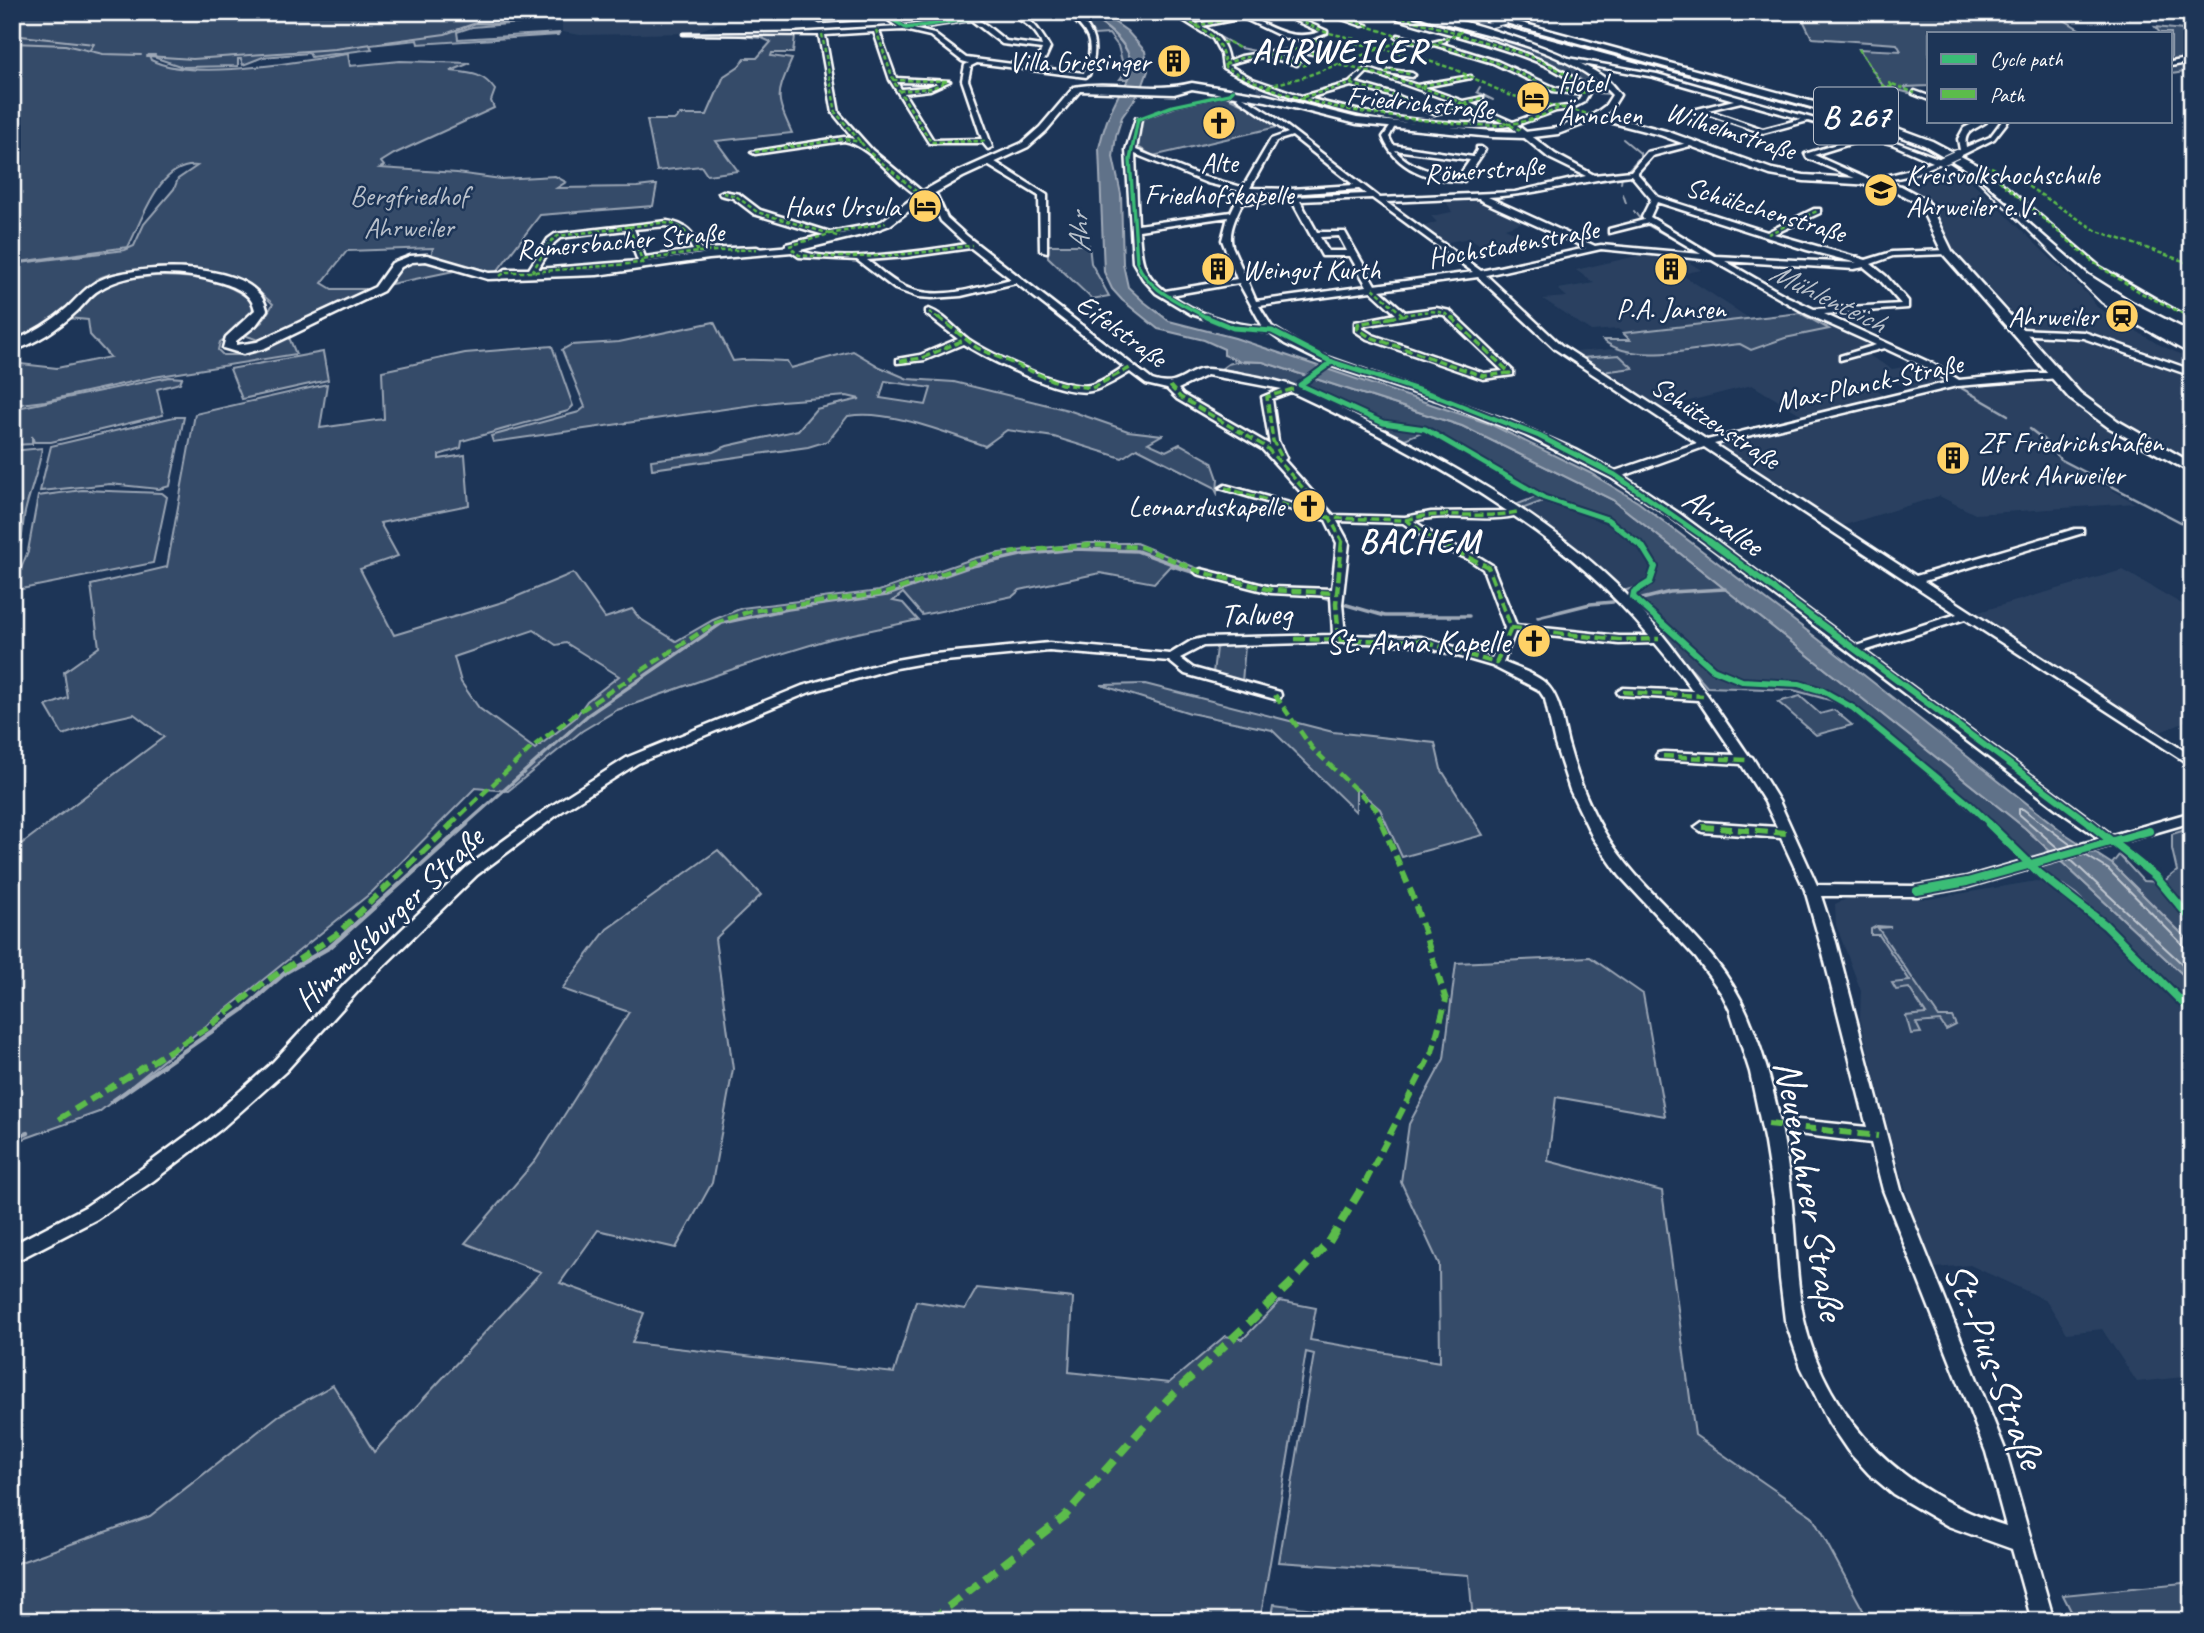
<svg xmlns="http://www.w3.org/2000/svg" width="2204" height="1633" viewBox="0 0 2204 1633" font-family="Caveat,sans-serif">
  <style>
    .built { fill: #2a4161 }
    .green { fill: #364b69; stroke: #9aa5b4; stroke-width: 2; fill-rule: evenodd }
    .water { fill: #617289; stroke: #a0aab8; stroke-width: 2 }
    .lines { fill: none; stroke-linecap: round; stroke-linejoin: round }
    .shore { stroke: #c0c7d0; stroke-width: 2 }
    .stream-far3 { stroke: #a0aab8; stroke-width: 2 }
    .stream-far2 { stroke: #a0aab8; stroke-width: 2.5 }
    .stream-far1 { stroke: #a0aab8; stroke-width: 3.5 }
    .stream { stroke: #a0aab8; stroke-width: 4.5 }
    .minor-tunnel { stroke: #344968; stroke-width: 6; stroke-dasharray: 6 3.5; stroke-linecap: butt }
    .minor-casing { stroke: #fff; stroke-width: 5 }
    .tertiary-casing { stroke: #fff; stroke-width: 5 }
    .secondary-casing { stroke: #fff; stroke-width: 5 }
    .primary-casing { stroke: #fff; stroke-width: 5 }
    .minor { fill: #1d3557; fill-rule: evenodd }
    .tertiary { fill: #1d3557; fill-rule: evenodd }
    .secondary { fill: #1d3557; fill-rule: evenodd }
    .primary { fill: #1d3557; fill-rule: evenodd }
    .rail-far1 { stroke: #fff; stroke-width: 2 }
    .rail { stroke: #fff; stroke-width: 2.5 }
    .minor-bridge-far1-casing { stroke: #fff; stroke-width: 9; stroke-linecap: butt }
    .minor-bridge-casing { stroke: #fff; stroke-width: 10; stroke-linecap: butt }
    .minor-bridge-far1 { stroke: #1d3557; stroke-width: 6 }
    .minor-bridge { stroke: #1d3557; stroke-width: 8 }
    .quiet-far4 { stroke: #5cbc4b; stroke-width: 2.5; stroke-dasharray: 4.5 2.5; stroke-linecap: butt }
    .quiet-far3 { stroke: #5cbc4b; stroke-width: 3.5; stroke-dasharray: 8 3.5; stroke-linecap: butt }
    .quiet-far2 { stroke: #5cbc4b; stroke-width: 4.5; stroke-dasharray: 10 4.5; stroke-linecap: butt }
    .quiet-far1 { stroke: #5cbc4b; stroke-width: 6; stroke-dasharray: 12 6; stroke-linecap: butt }
    .quiet { stroke: #5cbc4b; stroke-width: 8; stroke-dasharray: 15 8; stroke-linecap: butt }
    .cycleway-far3-casing { stroke: #1d3557; stroke-width: 5 }
    .cycleway-far2-casing { stroke: #1d3557; stroke-width: 9 }
    .cycleway-far1-casing { stroke: #1d3557; stroke-width: 10 }
    .cycleway-casing { stroke: #1d3557; stroke-width: 12 }
    .cycleway-far3 { stroke: #3abd76; stroke-width: 3.5 }
    .cycleway-far2 { stroke: #3abd76; stroke-width: 5 }
    .cycleway-far1 { stroke: #3abd76; stroke-width: 6 }
    .cycleway { stroke: #3abd76; stroke-width: 8 }
    .labels { text-anchor: middle; stroke-width: 5; stroke-linejoin: round; paint-order: stroke }
    .far-poi-label { font-size: 28px; fill: #fff; stroke: #1d3557; text-anchor: end }
    .far-street-label { font-size: 28px; fill: #fff; stroke: #1d3557 }
    .far-park-label { font-size: 28px; fill: #b9c0ca; stroke: #1d3557 }
    .far-water-label { font-size: 30px; font-style: italic; fill: #b8c0ca; stroke: #1d3557 }
    .shield { fill: #1d3557; stroke: #bbc2cd; stroke-width: 2 }
    .shield-label { font-size: 32px; font-weight: bold; fill: #fff }
    .far-district-label { font-size: 33px; font-weight: bold; letter-spacing: 2px; fill: #fff; stroke: #1d3557 }
    .street-label { font-size: 33px; fill: #fff; stroke: #1d3557 }
    .poi-label { font-size: 33px; fill: #fff; stroke: #1d3557; text-anchor: end }
    .near-street-label { font-size: 40px; fill: #fff; stroke: #1d3557 }
  </style>
  <rect width="100%" height="100%" fill="#1d3557"/>
  <filter id="ink" filterUnits="userSpaceOnUse"><feTurbulence type="fractalNoise" baseFrequency=".0143" numOctaves="2"/><feDisplacementMap in="SourceGraphic" scale="14" xChannelSelector="R" yChannelSelector="G"/><feConvolveMatrix kernelMatrix="1 2 1 2 8 2 1 2 1" color-interpolation-filters="sRGB"/></filter>
  <g filter="url(#ink)">
    <g class="built">
      <path d="M630 12 689 14 725 20 699 31 690 33 580 35 562 32V24L567 16Z"/>
      <path d="M1961 171 2087 294 2097 307 2156 343 2192 360V461L2123 423 2098 406 2069 380 2034 336 1947 242 1934 201 1905 185Z"/>
      <path d="M1445 199H1477L1526 221 1505 228 1532 241 1491 252 1470 238 1442 243 1422 227 1437 222 1431 216 1452 212Z"/>
      <path d="M1645 254 1682 258 1701 270 1681 274 1750 319 1623 333 1618 329 1591 331 1543 299 1567 297 1558 289 1594 283 1576 270Z"/>
      <path d="M1829 329H1836L1885 350 1868 355 1892 369 1915 365 1944 382 1910 390 1887 377 1865 381 1886 396 1802 415 1752 385 1658 409 1602 372 1632 368 1619 355 1581 358 1574 352 1613 349 1645 354 1740 344 1751 350 1785 338Z"/>
      <path d="M2037 380 2051 383 2082 411 2125 438 2056 448 2044 442 2050 454 2135 503 1975 514 1939 496 1838 527 1714 447 1950 387Z"/>
      <path d="M1546 500 1606 520 1646 553 1652 562 1648 578 1635 588 1623 591 1562 539 1519 510Z"/>
      <path d="M2123 570 2192 610V718L2156 734 1972 614Z"/>
      <path d="M2036 881 2063 885 2076 894 2192 1006V1376L2137 1382 2102 1329 2067 1333 2046 1300 1970 1265 1934 1268 1912 1210 1891 1140 1860 1018 1861 991 1836 925 1835 904 1849 898 1928 899Z"/>
    </g>
    <g class="green">
      <path d="M12 12H630L572 15 534 22 472 27 457 32 458 39 559 33 558 35 418 44 417 40 370 45 372 49 311 57 309 53 263 57 243 65 241 59H238V66L183 67 156 58 155 55H149L151 60C193 82 299 61 348 54L350 66 400 61 470 63 451 71C471 73 483 73 495 90L491 101 494 108 394 154 381 162 384 166 380 168 457 173 501 179 555 176 566 182 557 188 637 187 654 185H657L653 206 540 215 495 274 431 256 433 248 347 251 322 283 332 289H373L261 341 244 335 262 322 273 304C258 290 243 278 222 274 201 269 110 266 95 281 87 289 72 308 59 318 45 328 28 336 12 344V264L125 250 134 246 144 224 174 189 178 179 197 166C159 162 143 219 128 247L12 263Z"/>
      <path d="M1071 12C1095 12 1146 53 1128 79H1120L1125 72 1118 46 1109 34 1094 35 1086 22Z"/>
      <path d="M1799 12H2157L2172 20 2051 12 2084 32 2112 33H1929V86L1905 87 1909 93 1883 86 1859 49 1901 51 1897 44 1812 38Z"/>
      <path d="M2155 27 2183 30 2192 42V71L2171 74V33H2160Z"/>
      <path d="M1485 33C1528 46 1581 59 1612 94L1595 93 1580 79 1547 61 1476 35Z"/>
      <path d="M740 36H795L793 53H772L771 56 792 59C776 97 775 95 792 133L716 141 738 171 707 175 701 166 657 171 647 120H674L680 115H707L724 76 739 66 745 58H757L771 42 762 38Z"/>
      <path d="M1226 96 1259 112 1277 127 1153 156 1135 145 1140 120 1176 107Z"/>
      <path d="M1356 188 1366 195 1247 200 1253 191Z"/>
      <path d="M1048 245H1089L1091 263 1109 296 1092 299 1048 257Z"/>
      <path d="M418 261 439 265 454 271 391 284 401 265Z"/>
      <path d="M156 276C198 277 218 277 253 301L252 316 238 323 242 325 220 342 218 350 223 355H241L288 335 296 354 154 377 45 401 12 405V363L57 368 110 357 90 335 88 320 67 318C98 286 111 279 156 276Z"/>
      <path d="M1800 313 1829 329 1785 338 1751 350 1740 344C1703 347 1632 366 1603 340H1630L1623 333Z"/>
      <path d="M714 322 733 361C752 358 768 361 787 361L791 368 853 351 880 367 908 379 954 382 1068 410 1128 431 1162 435 1148 443 1166 451 1180 444 1212 462 1218 479 1217 493 1214 487 1137 448 1122 458 1054 437 1007 430 985 446C946 433 889 409 848 416L828 441 808 447 652 469 651 460 713 452 727 446 798 430 816 409 860 399 847 396 781 401 493 442 491 436 579 412 585 407 562 350 571 345 619 342ZM885 381 931 388 926 405 880 398Z"/>
      <path d="M552 346 573 406 568 411 462 441 461 448 439 455V459L465 455 469 505 380 523 398 556 360 569 394 635 506 601 573 573 605 618 632 609 639 618 676 641 713 620 742 608 879 591 975 558 999 553 1088 543H1136L1199 569 1196 574 1170 566 1154 583 1100 573 1020 590 1013 596 922 615 903 593 893 601 903 603 918 620 830 639 742 666 617 710 582 731 508 791 475 788 372 892 99 1112 12 1143V851L164 737 134 714 103 721 63 735 46 706 68 698 64 672 99 647 91 585 167 567 195 414 327 384 320 428 384 419 382 371 465 353ZM534 630 556 645 566 643 619 676 587 701 575 718 535 749 479 708 461 682 454 657Z"/>
      <path d="M323 352 328 380 242 399 230 369Z"/>
      <path d="M1619 355 1633 368 1602 372 1581 358Z"/>
      <path d="M1240 361 1263 362 1462 426 1613 500 2025 828 2192 983V1006L2076 894 2063 885 2050 881 1934 778 1851 710 1833 701 1793 690 1707 687 1623 591C1640 587 1652 581 1652 562L1638 544 1606 520 1595 515 1546 500 1519 510 1513 506 1539 496 1424 431 1405 439 1311 394 1217 372 1228 364Z"/>
      <path d="M169 377 182 378 180 383 157 389 163 415 51 442H34L32 436V444L13 445 12 409Z"/>
      <path d="M174 417H184L170 486 159 489 110 484 40 491 51 446Z"/>
      <path d="M42 448C39 470 30 490 25 512 21 528 25 547 12 558V451Z"/>
      <path d="M82 490 162 493 167 497 153 563 12 591 28 551 38 496Z"/>
      <path d="M1221 646H1245L1242 682 1213 673 1216 648Z"/>
      <path d="M1145 684 1333 732 1435 743 1441 769 1483 835 1402 857 1380 809 1356 788V812L1272 730 1190 713 1101 685Z"/>
      <path d="M1800 696 1820 714 1834 710 1852 725 1816 735 1778 702Z"/>
      <path d="M2192 828V944L2112 864 2119 855 2143 881 2163 882 2177 871 2172 849V834Z"/>
      <path d="M718 850 761 895 715 939 733 1069 712 1183 676 1248 598 1230 560 1283 644 1313 632 1343 894 1373 916 1301 965 1309 977 1288 1073 1298 1069 1372 1169 1383 1225 1336 1243 1339 1280 1301 1316 1308 1310 1340 1440 1362 1439 1264 1401 1182 1409 1124 1444 1059 1456 963 1590 957 1643 994 1665 1116 1556 1097 1548 1161 1662 1191 1695 1435 1812 1516 1869 1621H1473L1469 1575 1279 1562 1314 1354 1306 1352 1260 1621H12V1565L150 1516 278 1416 333 1385 374 1452 541 1272 465 1243 536 1160 629 1012 562 989 607 929Z"/>
      <path d="M1877 926 1891 927 1878 928 1939 1017H1952L1956 1025 1946 1030 1940 1021 1916 1023 1921 1033 1911 1034 1906 1016 1926 1014 1909 988 1896 990 1892 983 1910 981 1879 935H1871V929Z"/>
      <path d="M2192 1582V1621H2076L2063 1595Z"/>
      <path d="M1274 1604 1330 1611 1331 1621H1271Z"/>
    </g>
    <path class="water" d="M1081 12 1104 15 1127 31 1145 51 1148 71 1141 90 1122 117 1116 136 1113 157 1121 194 1123 264 1128 287 1143 301 1169 321 1235 338 1490 424 1590 473 1638 502 1818 639 2067 835 2112 864 2192 944V983L2025 828 1613 500 1462 426 1263 362 1240 361 1224 355V349L1204 340 1158 329 1122 300 1112 289 1104 272 1099 148C1103 130 1109 113 1118 96 1121 89 1130 80 1131 73 1135 44 1103 23 1081 12Z"/>
    <g class="lines">
      <g class="shore">
        <path d="M2059 849 2019 814V809H2023L2071 845"/>
        <path d="M2085 855 2108 869 2184 946 2192 948"/>
        <path d="M2070 859 2192 973"/>
      </g>
      <g class="stream-far3">
        <path d="M1509 19 1520 12"/>
        <path d="M1208 30 1236 46"/>
        <path d="M12 35 94 44 89 51"/>
        <path d="M12 43 65 45 103 54 141 55"/>
        <path d="M1240 48 1255 51"/>
        <path d="M1276 51 1292 48"/>
        <path d="M147 56 193 59 335 49 445 34 476 23 497 24 546 15 608 12"/>
        <path d="M1480 87 1477 92 1493 100"/>
        <path d="M1623 139 1640 153V157L1629 169"/>
        <path d="M1621 183 1622 174"/>
        <path d="M1623 194 1626 203"/>
        <path d="M1634 211 1642 222 1818 319"/>
      </g>
      <g class="stream-far2">
        <path d="M1814 317 1834 326"/>
        <path d="M1918 363 2008 415"/>
        <path d="M2030 429 2043 439 2060 459 2192 528"/>
      </g>
      <g class="stream-far1">
        <path d="M1214 578 1268 592"/>
        <path d="M1317 595 1333 600"/>
        <path d="M1638 600 1670 592 1725 589"/>
        <path d="M1340 603 1385 616H1469"/>
        <path d="M1538 617 1590 604 1613 602"/>
        <path d="M465 825 588 715 722 623 788 609 887 595 968 567 1021 555 1075 549 1137 551 1200 574"/>
      </g>
      <g class="stream">
        <path d="M111 1102 244 1009 286 972 330 947 467 824"/>
        <path d="M12 1138 28 1133"/>
      </g>
      <g class="minor-tunnel">
        <path d="M1293 59 1298 57"/>
        <path d="M1257 88 1261 87"/>
      </g>
      <g class="minor-casing">
        <g id="minor">
          <path d="M966 12 986 25 1006 41 1042 46C1038 28 1021 21 1007 12 1029 12 1041 32 1050 48L1041 68 1084 73C1096 42 1089 32 1065 12H1072C1096 30 1099 48 1089 75L1086 77 977 63 971 66 968 80 992 147 988 149 983 143H929L890 80 874 32 825 35 839 113 872 150 925 194V198H922C895 184 872 146 844 141L755 154 751 152 844 137 854 139 833 113 819 35 683 34 797 33 898 27 884 17 820 22 817 20 885 13 904 26 967 18 960 13ZM971 20 1002 44 1042 49 1035 67 966 58 934 34 913 29ZM904 30 930 36 962 61 969 63 965 65 962 80 982 139 933 140 904 93 930 90 950 81 896 78 879 31ZM897 82 938 83 927 87 901 89Z"/>
          <path d="M1170 12H1177L1197 24 1237 16 1229 12 1244 15 1270 12 1249 17C1274 29 1292 41 1320 32L1276 12H1284L1327 31V33L1311 39H1287L1243 18 1202 26C1217 34 1226 43 1228 61L1241 56 1278 50 1280 53 1275 54 1299 62 1297 65C1267 56 1258 54 1228 65L1253 79 1302 96 1349 83 1366 68 1417 85 1471 76V78L1424 87 1463 101 1483 97V99L1470 103 1513 122 1552 108 1568 106 1579 100 1582 95 1553 91 1493 63 1434 45 1429 47 1396 38 1398 35 1429 43 1446 39V41L1440 43 1497 61 1556 88 1581 91C1553 52 1425 32 1379 12H1389C1437 25 1562 55 1589 93L1584 102 1571 109 1556 111 1517 125 1555 154 1594 175 1631 171 1647 152 1692 142 1694 145 1652 156 1637 173 1658 197 1767 232 1814 209H1820V213L1774 234 1866 260 1892 252 1950 250V254H1947L1893 256 1871 264 1886 276 1908 301V308L1824 314 1933 364 1959 380 2031 373H2056L2061 376 2059 378 1957 386 1714 444 1916 576 2075 529H2083V533L1924 581 2192 756V766L1965 619 1864 651 2108 832 2106 836H2096L2061 812 1672 518 1610 477 1525 435 1437 400 1326 364 1285 344 1270 333 1235 328 1191 314 1156 293 1143 279 1133 262 1126 150 1136 118 1141 119 1136 150 1201 176 1238 186 1243 187 1271 139 1288 133 1237 98 1242 91 1245 93 1243 97 1272 115 1380 198 1515 192 1586 176 1549 158 1510 126C1427 136 1297 107 1223 68L1221 54 1213 39ZM1367 72 1375 74 1456 103 1434 110 1391 93 1356 83ZM1351 86 1387 95 1434 114 1463 106 1504 123C1439 126 1371 116 1308 98ZM1292 136 1354 185 1291 189 1250 188 1276 141ZM1135 154 1207 183 1241 191 1231 212 1138 225ZM1631 175 1651 199 1642 217 1644 220 1609 229V233L1649 223 1701 254 1601 245 1595 246 1488 197C1536 195 1583 180 1631 175ZM1359 189 1366 194 1245 199 1248 192 1291 194ZM1372 198 1473 272 1375 285 1345 232H1317L1300 201ZM1479 198 1480 200 1586 248 1481 271 1386 202ZM1292 201 1322 256H1350L1367 286 1256 301 1232 246C1228 231 1236 217 1242 203ZM1657 202 1807 250 1857 263 1715 256 1650 217ZM1228 217 1222 240 1237 279 1165 291C1141 272 1141 258 1139 230ZM1339 236 1347 251H1328L1320 237ZM1601 249 1712 260 1807 314 1876 345 1840 356V360L1884 348 1927 368 1949 382 1707 440 1561 345 1486 275ZM1725 261 1854 269 1864 267 1880 280 1901 304 1814 309 1786 296ZM1478 277 1555 349 1697 443 1615 471 1576 450 1510 421 1311 351 1272 327 1259 306 1371 291 1396 314 1355 322V331L1367 339 1483 379 1513 375V371L1450 311 1436 308 1405 312 1380 290ZM1239 283 1263 327C1231 324 1197 314 1171 295ZM1436 314 1444 315 1503 371 1484 373 1373 335 1362 328V326ZM1704 447 1957 614 1857 646 1680 514 1623 476Z"/>
          <path d="M1322 12 1340 15 1365 12 1346 17 1367 25 1362 26Z"/>
          <path d="M1336 49 1338 52 1327 57 1308 53C1314 50 1326 53 1336 49Z"/>
          <path d="M1562 57 1657 74 1896 142 1946 161 1911 175 1869 184 1807 158 1805 154 1862 136 1808 121 1763 133 1701 112 1677 116V114L1734 100 1654 77 1560 60ZM1741 102 1801 119 1763 129 1708 110ZM1869 138 1892 144 1933 162 1906 171 1870 180 1814 155Z"/>
          <path d="M2192 58V62L2171 66V62Z"/>
          <path d="M1390 70 1412 73 1415 75 1412 77 1388 73Z"/>
          <path d="M1915 91 1929 96V100L1913 94Z"/>
          <path d="M1978 121 1986 122C1975 130 1963 130 1966 147L1990 137 2002 121H2008L1994 139 1960 156H1954V152L1960 150 1958 139 1964 128Z"/>
          <path d="M1392 124 1395 126 1389 137 1393 145 1473 157 1477 150V147H1481L1485 150 1464 181C1431 182 1395 169 1383 137ZM1395 150 1470 160 1459 176C1436 173 1411 169 1395 150Z"/>
          <path d="M986 160H992L1047 195V252L1040 250 1039 196 986 164Z"/>
          <path d="M723 191 739 194 760 210 830 232 889 221V225L840 234 844 237 843 239 831 237 794 247C820 267 932 250 966 244L941 221 930 197 924 193 931 191 937 196 947 218 967 236 1152 380C1182 390 1185 369 1207 369 1226 370 1278 380 1296 387 1319 395 1341 409 1363 420 1453 464 1557 523 1628 596 1675 645 1711 700 1749 756L1752 757 1779 801 1817 885 1917 886 1967 877 2192 812V822L1967 887 1917 896H1821L1836 942 1901 1190 2006 1452 2054 1621H2032L2012 1549 1948 1526 1893 1494 1869 1474 1848 1451 1829 1423 1801 1367 1785 1320 1780 1279 1774 1200 1765 1143 1750 1072 1730 1010 1722 994 1696 958 1620 876 1593 838 1570 790 1555 744 1545 699 1539 690 1492 666 1420 645 1339 642 1203 646 1180 658 1193 668 1280 692 1281 695 1280 698 1275 699 1185 674 1169 661 1049 651 924 663 891 669 810 692 638 763 561 812 477 875 358 991 285 1072 221 1129 153 1181 97 1219 12 1263V1245L85 1207 141 1169 209 1119 273 1062 346 983 467 867 551 806 628 757 802 686 890 661 924 655 1049 643 1170 654 1191 641 1203 638 1333 635 1331 596 1271 593 1197 574 1195 572 1201 569 1271 587 1332 589 1337 543 1326 520 1220 488 1225 485 1318 511 1262 449 1177 399 1167 389 1146 384 1130 372C1118 379 1105 388 1091 391 1061 397 990 360 963 344L925 360 897 363V359L920 355 958 339 926 314V310L929 309C945 315 955 329 968 339 989 353 1066 391 1090 385 1102 382 1114 373 1124 367L1016 283 961 296 932 298 918 297 895 289 857 260 799 257 786 248V244L824 235 754 214 733 198 720 195 719 193ZM971 248 1011 279C977 287 937 303 903 286 890 280 879 269 867 260L907 257ZM1207 375 1282 389 1262 397 1270 445 1183 395 1178 389ZM1291 392C1366 427 1439 465 1507 511L1431 512 1405 517 1333 515 1284 460 1286 458 1278 441 1272 399ZM1514 516C1565 550 1609 589 1649 636H1619L1516 625 1492 565 1476 555 1443 541 1414 521C1447 512 1481 523 1514 516ZM1337 521 1403 523 1435 545 1468 559 1483 569 1505 628 1492 658 1421 637 1345 635 1342 604 1349 543ZM1515 632 1619 644 1655 643 1680 673 1693 691 1623 688 1617 692 1619 695 1698 700 1735 755 1663 752 1658 753 1656 756 1658 759 1741 764 1765 802 1777 827 1702 822 1695 827 1702 832 1781 838 1805 890 1820 942 1867 1127 1798 1120 1792 1122 1789 1127 1792 1132 1798 1134 1871 1143 1883 1190 1986 1452 2006 1526C1907 1495 1828 1424 1804 1320 1796 1282 1796 1242 1792 1203 1786 1140 1772 1072 1747 1013 1716 939 1642 898 1603 830 1588 804 1577 776 1569 747 1563 727 1562 703 1549 687 1540 675 1516 668 1503 662Z"/>
          <path d="M667 221C686 224 693 232 701 249L757 247 761 249 757 251 698 254 647 262 648 265 644 267 640 266 508 275 500 279 496 276 506 269H529L548 239 555 234ZM667 226 684 233 693 250 645 257 634 229ZM626 230 638 261 538 269 554 243 560 238Z"/>
          <path d="M2020 329 2084 332 2192 370V376L2083 338 2017 334 2016 332Z"/>
        </g>
      </g>
      <g class="tertiary-casing">
        <path id="tertiary" d="M1410 12C1449 12 1574 53 1606 79 1611 83 1616 90 1620 95 1614 105 1607 118 1594 118V114L1605 106 1612 95C1575 54 1508 40 1456 26 1441 22 1423 19 1410 12Z"/>
      </g>
      <g class="secondary-casing">
        <path id="secondary" d="M1192 83 1266 95 1357 118 1492 131 1525 132 1557 128 1597 113 1666 131 1772 169 1804 175 1873 179 1901 186 1927 200 1952 251 2080 393 2118 421 2192 463V473L2108 427 2070 399 1943 254 1919 204 1893 190 1873 185 1804 181 1770 175 1660 135 1598 119 1558 134 1525 138 1492 137 1357 124 1266 101 1192 89 1174 94 1080 91 1046 131 1028 147 963 177 926 198 890 225 866 234 792 252 709 259 597 275 488 279 426 261 412 262 401 267 383 291 265 348 243 354 223 348 226 337 255 310C252 293 234 286 219 282 184 271 131 269 99 290 90 295 84 305 76 312 59 328 35 344 12 351V342C32 333 51 322 67 308 80 296 88 284 105 278 141 264 257 259 267 310L256 325 236 341V345L257 342 375 287 392 263 410 256 427 255 489 273 597 269 709 253 792 246 858 230 882 221 918 194 955 173 1022 143 1040 127 1074 87C1113 80 1153 93 1192 83Z"/>
      </g>
      <g class="primary-casing">
        <path id="primary" d="M1466 12H1481L1862 115 1932 141 1985 169 2100 267 2192 320V330L2133 300 2090 273 1977 175 1924 145 1854 119Z"/>
      </g>
      <use href="#minor" class="minor"/>
      <use href="#tertiary" class="tertiary"/>
      <use href="#secondary" class="secondary"/>
      <use href="#primary" class="primary"/>
      <path class="rail-far1" d="M1452 12 1852 120 1927 148 1977 180 2101 303 2124 319"/>
      <path class="rail" d="M2121 317 2192 356"/>
      <g class="minor-bridge-far1-casing">
        <path id="minor-bridge-far1" d="M1491 24 1507 20"/>
      </g>
      <g class="minor-bridge-casing">
        <path id="minor-bridge" d="M1942 161 1957 154"/>
      </g>
      <use href="#minor-bridge-far1" class="minor-bridge-far1"/>
      <use href="#minor-bridge" class="minor-bridge"/>
      <g class="quiet-far4">
        <path d="M1173 12C1199 31 1222 30 1225 67 1292 104 1366 115 1441 122 1466 124 1491 128 1516 123 1532 120 1547 114 1561 107"/>
        <path d="M1325 12 1421 44H1435L1463 31"/>
        <path d="M1382 12 1458 33"/>
        <path d="M1291 17 1325 32 1355 39"/>
        <path d="M1342 17 1362 12"/>
        <path d="M1195 26 1245 16"/>
        <path d="M876 30 894 82 931 142 986 141"/>
        <path d="M822 34 836 113 869 152 922 196"/>
        <path d="M1456 34C1494 45 1562 60 1586 93"/>
        <path d="M1299 40 1367 45 1419 58 1454 69 1509 95 1597 116"/>
        <path d="M1222 43 1229 42 1239 48"/>
        <path d="M1435 44 1495 62 1555 90 1586 93"/>
        <path d="M1859 49 1883 86 1893 88 1890 83 1915 93"/>
        <path d="M1311 53 1327 55 1336 51"/>
        <path d="M1269 55 1305 65 1301 66"/>
        <path d="M1225 64 1241 58 1318 46"/>
        <path d="M1339 65C1403 78 1464 101 1522 131"/>
        <path d="M1385 73 1393 70 1412 75"/>
        <path d="M893 80 947 81"/>
        <path d="M1351 84 1389 94 1434 112 1481 98"/>
        <path d="M1268 86 1304 77 1406 39"/>
        <path d="M1415 87 1469 77"/>
        <path d="M899 91 932 88 947 81"/>
        <path d="M1303 97 1351 84 1354 79"/>
        <path d="M755 152 844 139 861 142"/>
        <path d="M1988 166 1986 169 2094 263 2143 294 2192 318"/>
        <path d="M1991 167 2015 178 2097 231 2192 264"/>
        <path d="M723 193 736 196 757 212 840 237"/>
        <path d="M629 227 642 260"/>
        <path d="M629 227 558 236 551 241 532 272 641 263 642 260"/>
        <path d="M629 227C664 222 681 215 698 252L642 260"/>
        <path d="M1768 234 1817 211"/>
        <path d="M789 246 830 234 886 223"/>
        <path d="M792 249 799 255C858 260 914 255 972 245"/>
        <path d="M698 252 757 249"/>
        <path d="M642 260 644 265"/>
        <path d="M500 276 506 272H532"/>
        <path d="M1373 288 1403 315"/>
        <path d="M929 312 940 319"/>
        <path d="M1403 315C1419 313 1440 306 1453 319"/>
        <path d="M1385 319 1403 315"/>
      </g>
      <g class="quiet-far3">
        <path d="M938 317 977 348 1061 384 1092 388 1130 368"/>
        <path d="M1394 317 1358 324V329L1370 337 1483 376 1510 373 1451 317"/>
        <path d="M900 361 922 358 964 340"/>
        <path d="M1170 386 1180 397 1266 447 1330 518 1343 543"/>
        <path d="M1281 456 1273 441 1267 397 1293 389"/>
        <path d="M1225 488 1330 518 1406 520 1438 543"/>
        <path d="M1406 520C1442 509 1480 520 1517 512"/>
      </g>
      <g class="quiet-far2">
        <path d="M1511 628 1619 640 1659 639"/>
        <path d="M1339 638 1336 604 1342 541"/>
        <path d="M1295 639 1421 641 1496 663 1511 628 1488 567 1436 541"/>
        <path d="M1623 692 1703 696"/>
        <path d="M1275 695 1312 748 1376 809 1383 825"/>
        <path d="M1663 756 1747 760"/>
        <path d="M450 825 531 748 577 713 713 624 751 611 886 593 987 558 1021 551 1090 545 1141 547 1201 572 1271 590 1338 593"/>
      </g>
      <g class="quiet-far1">
        <path d="M1702 827 1787 833"/>
        <path d="M59 1119 207 1028 268 980 337 934 452 824"/>
        <path d="M1768 1124 1878 1136"/>
        <path d="M1365 1183 1432 1052 1446 1000 1412 894 1382 824"/>
      </g>
      <path class="quiet" d="M930 1621 1064 1517 1168 1399 1289 1285 1329 1242 1366 1181"/>
      <g class="cycleway-far3-casing">
        <g id="cycleway-far3">
          <path d="M810 12 820 20 885 15 906 28 970 19"/>
          <path d="M1209 319C1184 304 1147 291 1137 262L1130 160 1138 119 1173 106 1229 94 1233 90"/>
        </g>
      </g>
      <g class="cycleway-far2-casing">
        <g id="cycleway-far2">
          <path d="M1206 317 1233 328 1272 331 1332 362 1436 396 1539 436 1615 475 1712 543"/>
          <path d="M1332 362 1300 385 1383 423 1425 429 1544 498 1607 519 1638 543"/>
        </g>
      </g>
      <g class="cycleway-far1-casing">
        <g id="cycleway-far1">
          <path d="M1635 541 1642 546 1655 567 1650 582 1634 592 1633 597 1713 669 1742 681 1799 684 1823 691 1853 708 1969 804 1991 825"/>
          <path d="M1709 541 2092 825"/>
        </g>
      </g>
      <g class="cycleway-casing">
        <g id="cycleway">
          <path d="M1989 824 2040 874 2105 925 2192 1012"/>
          <path d="M2090 824 2155 876 2192 920"/>
          <path d="M1917 891 1967 882 2149 831"/>
        </g>
      </g>
      <use href="#cycleway-far3" class="cycleway-far3"/>
      <use href="#cycleway-far2" class="cycleway-far2"/>
      <use href="#cycleway-far1" class="cycleway-far1"/>
      <use href="#cycleway" class="cycleway"/>
    </g>
  </g>
  <defs>
    <g id="building-disc" transform="scale(1.75)"><circle r="9.5" fill="#ffd166" stroke="#1d3557"/><path d="M-4-6H4V6H1V3H-1V6H-4ZM-2.5-4.3h1.7v1.8h-1.7ZM.8-4.3h1.7v1.8H.8ZM-2.5-1h1.7V.8h-1.7ZM.8-1h1.7V.8H.8Z" fill="#111"/></g>
    <g id="hotel-disc" transform="scale(1.75)"><circle r="9.5" fill="#ffd166" stroke="#1d3557"/><path d="M-6-4.5h1.5V1H6V5H4.5V3h-9V5H-6ZM-4 0a1.8 1.8 0 1 1 3.6 0ZM.5 0V-2.5h3Q6-2.5 6 0Z" fill="#111"/></g>
    <g id="church-disc" transform="scale(1.75)"><circle r="9.5" fill="#ffd166" stroke="#1d3557"/><path d="M-1.2-6h2.4v3.5h3.3v2.4h-3.3V6h-2.4V-.1h-3.3v-2.4h3.3Z" fill="#111"/></g>
    <g id="university-disc" transform="scale(1.75)"><circle r="9.5" fill="#ffd166" stroke="#1d3557"/><path d="M0-5L7-2L0 1L-7-2ZM-4 1L0 2.5L4 1V4Q0 6-4 4Z" fill="#111"/></g>
    <g id="station-disc" transform="scale(1.75)"><circle r="9.5" fill="#ffd166" stroke="#1d3557"/><path d="M-3-6H3Q5-6 5-4V2Q5 4 3 4L4.5 6H3L1.5 4h-3L-3 6H-4.5L-3 4Q-5 4-5 2V-4Q-5-6-3-6ZM-3.5-4v3h7v-3ZM-3.5 1v1.5H-2V1ZM2 1v1.5H3.5V1Z" fill="#111"/></g>
  </defs>
  <g fill-rule="evenodd">
    <use href="#building-disc" x="1174" y="61"/>
    <use href="#hotel-disc" x="1533" y="98"/>
    <use href="#church-disc" x="1219" y="123"/>
    <use href="#university-disc" x="1881" y="190"/>
    <use href="#hotel-disc" x="925" y="206"/>
    <use href="#building-disc" x="1218" y="269"/>
    <use href="#building-disc" x="1671" y="269"/>
    <use href="#station-disc" x="2122" y="316"/>
    <use href="#building-disc" x="1953" y="458"/>
    <use href="#church-disc" x="1309" y="506"/>
    <use href="#church-disc" x="1534" y="641"/>
  </g>
  <g class="labels">
    <g class="far-poi-label">
      <text x="1150" y="71">Villa Griesinger</text>
      <text x="1558" y="92" text-anchor="start">Hotel<tspan x="1558" dy="32">Ännchen</tspan></text>
      <text x="1219" y="172" text-anchor="middle">Alte<tspan x="1219" dy="32">Friedhofskapelle</tspan></text>
      <text x="1906" y="184" text-anchor="start">Kreisvolkshochschule<tspan x="1906" dy="32">Ahrweiler e.V.</tspan></text>
      <text x="900" y="216">Haus Ursula</text>
      <text x="1242" y="279" text-anchor="start">Weingut Kurth</text>
      <text x="1671" y="318" text-anchor="middle">P.A. Jansen</text>
      <text x="2098" y="326">Ahrweiler</text>
      <text x="1978" y="452" text-anchor="start">ZF Friedrichshafen<tspan x="1978" dy="32">Werk Ahrweiler</tspan></text>
      <text x="1284" y="516">Leonarduskapelle</text>
    </g>
    <g class="far-street-label">
      <text transform="translate(1420 102) rotate(6)" y="10">Friedrichstraße</text>
      <text transform="translate(1731 130) rotate(18)" y="10">Wilhelmstraße</text>
      <text transform="translate(1484 169) rotate(-4)" y="10">Römerstraße</text>
      <text transform="translate(1766 209) rotate(17)" y="10">Schülzchenstraße</text>
      <text transform="translate(620 240) rotate(-5)" y="10">Ramersbacher Straße</text>
      <text transform="translate(1513 243) rotate(-10)" y="10">Hochstadenstraße</text>
      <text transform="translate(1122 330) rotate(36)" y="10">Eifelstraße</text>
      <text transform="translate(1869 382) rotate(-12)" y="10">Max-Planck-Straße</text>
      <text transform="translate(1716 422) rotate(33)" y="10">Schützenstraße</text>
    </g>
    <g class="far-park-label">
      <text x="409" y="205">Bergfriedhof<tspan x="409" dy="32">Ahrweiler</tspan></text>
    </g>
    <g class="far-water-label">
      <text transform="translate(1079 233) rotate(-93)" y="10">Ahr</text>
      <text transform="translate(1828 297) rotate(26)" y="10">Mühlenteich</text>
    </g>
    <rect class="shield" x="1814" y="87.5" width="84" height="57" rx="5"/>
    <g class="shield-label">
      <text x="1856" y="127">B 267</text>
    </g>
    <g class="far-district-label">
      <text x="1340" y="62">AHRWEILER</text>
      <text x="1420" y="552">BACHEM</text>
    </g>
    <g class="street-label">
      <text transform="translate(1724 521) rotate(36)" y="12">Ahrallee</text>
      <text transform="translate(1256 613) rotate(-2)" y="12">Talweg</text>
      <text transform="translate(388 918) rotate(-44)" y="12">Himmelsburger Straße</text>
    </g>
    <g class="poi-label">
      <text x="1510" y="653">St. Anna Kapelle</text>
    </g>
    <g class="near-street-label">
      <text transform="translate(1811 1190) rotate(80)" y="14">Neuenahrer Straße</text>
      <text transform="translate(1996 1365) rotate(69)" y="14">St.-Pius-Straße</text>
    </g>
  </g>
  <rect width="2204" height="1633" fill="none" stroke="#1d3557" stroke-width="42"/>
  <rect x="21" y="21" width="2162" height="1591" fill="none" stroke="#fff" stroke-width="2.5" filter="url(#ink)"/>
  <rect x="1927" y="32" width="245" height="91" fill="#1d3557" stroke="#77869a" stroke-width="2"/>
  <rect x="1941" y="54" width="35" height="10" fill="#3abd76" stroke="#77869a" stroke-width="2"/>
  <text x="1990" y="66" font-size="21" fill="#ffffff">Cycle path</text>
  <rect x="1941" y="89" width="35" height="10" fill="#5cbc4b" stroke="#77869a" stroke-width="2"/>
  <text x="1990" y="102" font-size="21" fill="#ffffff">Path</text>
</svg>
